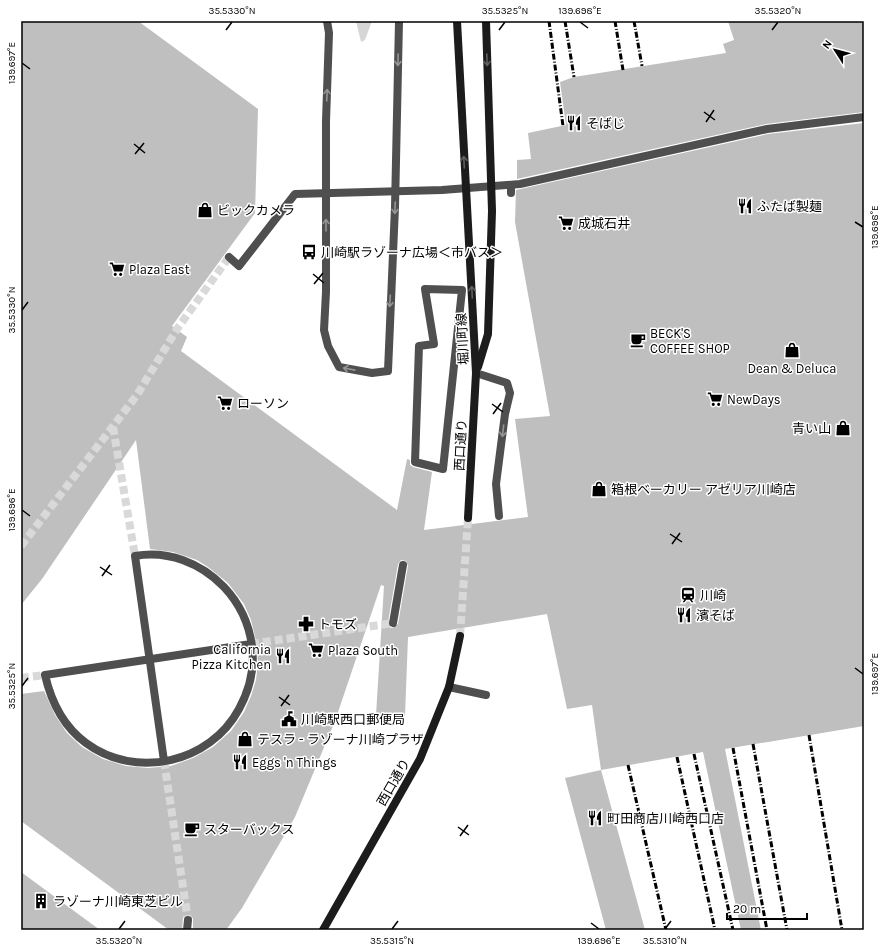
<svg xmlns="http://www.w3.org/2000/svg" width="885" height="951" viewBox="0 0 885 951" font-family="Karla,'Noto Sans JP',sans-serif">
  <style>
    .green { fill: #d6d6d6 }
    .building { fill: #bfbfbf; fill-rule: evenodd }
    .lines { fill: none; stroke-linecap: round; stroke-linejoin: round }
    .street-tunnel { stroke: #d9d9d9; stroke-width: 8; stroke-dasharray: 8 4; stroke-linecap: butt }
    .secondary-tunnel { stroke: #d9d9d9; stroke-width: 8; stroke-dasharray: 8 4; stroke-linecap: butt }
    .lane { stroke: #4f4f4f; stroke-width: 8 }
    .street { stroke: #4f4f4f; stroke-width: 8 }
    .secondary { stroke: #1c1c1c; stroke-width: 8 }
    .rail { stroke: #000; stroke-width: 3; stroke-dasharray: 6 2 1 2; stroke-linecap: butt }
    .oneway { stroke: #959595 }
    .oneway2 { stroke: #606060 }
    .ticks { fill: none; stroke: #000; stroke-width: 1.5 }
    .labels { text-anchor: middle; stroke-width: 3; stroke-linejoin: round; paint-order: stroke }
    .poi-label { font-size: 13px; fill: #000; stroke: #fff; text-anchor: start }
    .street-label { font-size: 13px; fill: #000; stroke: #fff }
    .neatline { fill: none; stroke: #000; stroke-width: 1.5 }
    .ticks-label { font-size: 10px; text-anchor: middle; fill: #000 }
  </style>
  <rect width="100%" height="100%" fill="#fff"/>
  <path class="green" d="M356 21H372L365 40 361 42Z"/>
  <g class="building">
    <path d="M21 21H138L258 109 255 213 172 326 187 337 181 351 397 510 407 459 410 460V465L413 467 432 472 424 530 528 517 515 419 550 416 515 222 516 190 768 134 864 123V726L725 749 761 930H741L703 752 601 770 645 930H606L565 778 601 770 592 705 567 709 547 614 408 637 405 716 376 715 384 586 381 585 335 721 295 817 242 908 226 930H193V918L188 915 183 917 182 930H169L21 821V694L44 691 55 715 67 733 82 747 103 759 126 766 148 768 171 766 193 758 213 747 231 731 244 712 251 696 256 680 258 663 257 645 251 620 244 604 228 583 208 567 197 560 173 552 150 549 136 440 42 579 21 605ZM401 560 406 561 408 566 398 624 392 628 389 627 388 622 398 564Z"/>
    <path d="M728 21H864V112L766 124 517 179V160L531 159 528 133 566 125 560 82 574 77 726 53 723 44 734 40Z"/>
    <path d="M21 872 100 930H21Z"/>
  </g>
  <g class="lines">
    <g class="street-tunnel">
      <path d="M113 427 135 556"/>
      <path d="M21 546 137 395 177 329 229 257"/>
      <path d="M251 644 393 623"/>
      <path d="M21 678 45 675"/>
      <path d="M164 761 188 920"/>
    </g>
    <path class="secondary-tunnel" d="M460 636 468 518"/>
    <g class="lane">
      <path d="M327 21 329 33 326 121V292L324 330 328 346 339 367 372 373 388 371 395 207 399 21"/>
      <path d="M476 373 507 383 510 393 505 414 496 484 499 516"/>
      <path d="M449 687 486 695"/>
    </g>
    <g class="street">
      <path d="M511 193V185"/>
      <path d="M229 257 239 266 295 194 442 190 520 184 767 129 864 117"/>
      <path d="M425 289 462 290 443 469 415 462 419 346 434 344Z"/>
      <path d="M393 623 403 565"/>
      <path d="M164 761 135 556C168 550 201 563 224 587 240 604 249 623 252 646 255 669 250 689 239 709 210 763 136 780 86 743 64 727 51 701 45 675L251 644"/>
      <path d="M187 930 188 920"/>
    </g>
    <g class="secondary">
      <path d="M457 21 476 373 468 518"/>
      <path d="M478 367 488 334 492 211 486 21"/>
      <path d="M323 930 420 759 449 687 460 636"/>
    </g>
    <g class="rail">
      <path d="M549 21 563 126"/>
      <path d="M565 21 574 77"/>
      <path d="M615 21 623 70"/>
      <path d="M634 21 642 66"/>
      <path d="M809 735 842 930"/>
      <path d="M753 744 787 930"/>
      <path d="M733 748 767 930"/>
      <path d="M694 754 733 930"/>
      <path d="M677 757 715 930"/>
      <path d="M628 765 666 930"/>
    </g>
  </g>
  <defs><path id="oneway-shaft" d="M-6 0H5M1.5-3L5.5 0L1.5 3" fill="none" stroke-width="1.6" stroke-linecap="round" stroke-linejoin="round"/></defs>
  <g class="oneway">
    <use href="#oneway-shaft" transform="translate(398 60) rotate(91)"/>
    <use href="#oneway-shaft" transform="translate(327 95) rotate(-88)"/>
    <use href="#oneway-shaft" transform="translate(395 208) rotate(92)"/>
    <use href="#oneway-shaft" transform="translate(326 225) rotate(-90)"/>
    <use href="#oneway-shaft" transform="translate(390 301) rotate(93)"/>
    <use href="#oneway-shaft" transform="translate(349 369) rotate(-169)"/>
    <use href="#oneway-shaft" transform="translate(503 431) rotate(97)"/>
  </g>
  <g class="oneway2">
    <use href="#oneway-shaft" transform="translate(487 60) rotate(88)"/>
    <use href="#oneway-shaft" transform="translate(464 162) rotate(-93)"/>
    <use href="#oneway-shaft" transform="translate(472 292) rotate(-93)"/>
  </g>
  <path class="ticks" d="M580 22 588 28M226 30 232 22M499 30 505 22M772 30 778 22M22 63 30 69M704 112 715 120M706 122 714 110M134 144 145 153M135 154 144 143M855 222 863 227M313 274 324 283M314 284 323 273M22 310 28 302M492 404 503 412M493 414 501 403M22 510 30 516M670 534 682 542M672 544 680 533M100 567 112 575M102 576 110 565M855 668 863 674M22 686 28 678M279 697 290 705M281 706 289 695M458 827 469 835M460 836 468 825M591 923 599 929M119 929 125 921M392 929 398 921M665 929 671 921"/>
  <defs>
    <g id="restaurant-bare" transform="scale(1.2)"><path d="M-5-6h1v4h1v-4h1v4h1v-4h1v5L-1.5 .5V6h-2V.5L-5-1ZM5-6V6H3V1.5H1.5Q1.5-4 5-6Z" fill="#000" stroke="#fff" stroke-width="2.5" paint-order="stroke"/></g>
    <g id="shop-bare" transform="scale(1.2)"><path d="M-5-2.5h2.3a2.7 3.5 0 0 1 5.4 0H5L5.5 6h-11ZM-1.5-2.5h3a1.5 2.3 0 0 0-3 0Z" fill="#000" stroke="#fff" stroke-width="2.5" paint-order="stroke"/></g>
    <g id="supermarket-bare" transform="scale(1.2)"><path d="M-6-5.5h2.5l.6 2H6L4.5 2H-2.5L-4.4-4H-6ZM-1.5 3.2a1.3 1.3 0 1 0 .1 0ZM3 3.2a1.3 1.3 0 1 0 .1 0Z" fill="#000" stroke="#fff" stroke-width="2.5" paint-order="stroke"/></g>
    <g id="bus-bare" transform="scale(1.2)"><path d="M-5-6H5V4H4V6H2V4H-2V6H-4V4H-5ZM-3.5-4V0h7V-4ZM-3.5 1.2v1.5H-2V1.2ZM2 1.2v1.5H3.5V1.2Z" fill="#000" stroke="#fff" stroke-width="2.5" paint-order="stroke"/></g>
    <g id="cafe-bare" transform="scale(1.2)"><path d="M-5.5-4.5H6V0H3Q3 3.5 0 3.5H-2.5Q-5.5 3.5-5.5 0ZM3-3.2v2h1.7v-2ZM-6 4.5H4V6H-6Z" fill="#000" stroke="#fff" stroke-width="2.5" paint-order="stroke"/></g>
    <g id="station-bare" transform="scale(1.2)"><path d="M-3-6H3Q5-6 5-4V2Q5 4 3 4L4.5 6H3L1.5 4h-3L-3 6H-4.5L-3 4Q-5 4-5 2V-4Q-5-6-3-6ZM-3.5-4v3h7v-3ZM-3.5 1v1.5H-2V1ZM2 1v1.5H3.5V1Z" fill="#000" stroke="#fff" stroke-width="2.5" paint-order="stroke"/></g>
    <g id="pharmacy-bare" transform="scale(1.2)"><path d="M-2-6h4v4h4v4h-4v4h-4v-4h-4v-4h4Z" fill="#000" stroke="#fff" stroke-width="2.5" paint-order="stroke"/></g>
    <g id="civic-bare" transform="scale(1.2)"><path d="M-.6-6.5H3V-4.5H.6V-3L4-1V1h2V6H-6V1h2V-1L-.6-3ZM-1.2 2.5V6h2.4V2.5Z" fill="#000" stroke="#fff" stroke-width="2.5" paint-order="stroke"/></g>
    <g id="building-bare" transform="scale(1.2)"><path d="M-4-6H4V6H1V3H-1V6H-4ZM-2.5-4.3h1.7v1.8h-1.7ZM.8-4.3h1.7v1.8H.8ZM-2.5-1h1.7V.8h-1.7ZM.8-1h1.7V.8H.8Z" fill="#000" stroke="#fff" stroke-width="2.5" paint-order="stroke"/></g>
  </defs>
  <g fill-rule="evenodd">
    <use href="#restaurant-bare" x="574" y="123"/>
    <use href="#restaurant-bare" x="745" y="206"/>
    <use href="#shop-bare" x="205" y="210"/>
    <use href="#supermarket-bare" x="566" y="223"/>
    <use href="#bus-bare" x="309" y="252"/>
    <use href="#supermarket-bare" x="117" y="269"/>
    <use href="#cafe-bare" x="638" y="340"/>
    <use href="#shop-bare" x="792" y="350"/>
    <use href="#supermarket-bare" x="715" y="399"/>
    <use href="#supermarket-bare" x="225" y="403"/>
    <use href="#shop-bare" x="843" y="428"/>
    <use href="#shop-bare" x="599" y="489"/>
    <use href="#station-bare" x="688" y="595"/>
    <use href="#restaurant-bare" x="684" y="615"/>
    <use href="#pharmacy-bare" x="306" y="624"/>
    <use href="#supermarket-bare" x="316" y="650"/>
    <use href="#restaurant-bare" x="283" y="656"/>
    <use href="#civic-bare" x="289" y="719"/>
    <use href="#shop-bare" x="245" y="739"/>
    <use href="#restaurant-bare" x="240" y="762"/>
    <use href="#restaurant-bare" x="595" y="818"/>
    <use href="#cafe-bare" x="192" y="829"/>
    <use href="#building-bare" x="41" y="901"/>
  </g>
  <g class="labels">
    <g class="poi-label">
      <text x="586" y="128">そばじ</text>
      <text x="757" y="211">ふたば製麺</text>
      <text x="217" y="215">ビックカメラ</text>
      <text x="578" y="228">成城石井</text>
      <text x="321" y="257">川崎駅ラゾーナ広場＜市バス＞</text>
      <text x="129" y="274">Plaza East</text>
      <text x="650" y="338">BECK'S<tspan x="650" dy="15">COFFEE SHOP</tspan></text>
      <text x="792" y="373" text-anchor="middle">Dean &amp; Deluca</text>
      <text x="727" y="404">NewDays</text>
      <text x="237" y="408">ローソン</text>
      <text x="831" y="433" text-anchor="end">青い山</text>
      <text x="611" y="494">箱根ベーカリー アゼリア川崎店</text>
      <text x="700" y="600">川崎</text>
      <text x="696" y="620">濱そば</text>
      <text x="318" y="629">トモズ</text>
      <text x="271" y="654" text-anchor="end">California<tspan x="271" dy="15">Pizza Kitchen</tspan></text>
      <text x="328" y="655">Plaza South</text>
      <text x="301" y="724">川崎駅西口郵便局</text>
      <text x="257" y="744">テスラ - ラゾーナ川崎プラザ</text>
      <text x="252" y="767">Eggs 'n Things</text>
      <text x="607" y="823">町田商店川崎西口店</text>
      <text x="204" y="834">スターバックス</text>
      <text x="53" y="906">ラゾーナ川崎東芝ビル</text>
    </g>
    <g class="street-label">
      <text transform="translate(462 339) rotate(-93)" y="5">堀川町線</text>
      <text transform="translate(460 445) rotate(-87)" y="5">西口通り</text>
      <text transform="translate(393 782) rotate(-60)" y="5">西口通り</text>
    </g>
  </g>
  <rect width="885" height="951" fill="none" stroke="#ffffff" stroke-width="44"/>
  <g transform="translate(835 50) rotate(306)" stroke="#ffffff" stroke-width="3" paint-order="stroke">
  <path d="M0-3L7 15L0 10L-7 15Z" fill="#000000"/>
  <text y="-6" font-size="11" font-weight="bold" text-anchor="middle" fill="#000000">N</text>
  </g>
  <path d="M727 913v6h80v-6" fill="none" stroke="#000000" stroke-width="2"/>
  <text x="733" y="913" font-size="12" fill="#000000" stroke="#ffffff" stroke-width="3" paint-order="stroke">20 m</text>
  <rect x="22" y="22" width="841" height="907" class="neatline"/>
  <g class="ticks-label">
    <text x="232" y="14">35.5330°N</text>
    <text x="505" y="14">35.5325°N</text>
    <text x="580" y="14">139.698°E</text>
    <text x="778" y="14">35.5320°N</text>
    <text transform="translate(11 63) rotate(-90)" y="4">139.697°E</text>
    <text transform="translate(874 227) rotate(-90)" y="4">139.698°E</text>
    <text transform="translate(11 310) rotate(-90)" y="4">35.5330°N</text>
    <text transform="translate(11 510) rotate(-90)" y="4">139.696°E</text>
    <text transform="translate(874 674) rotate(-90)" y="4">139.697°E</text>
    <text transform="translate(11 686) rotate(-90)" y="4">35.5325°N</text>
    <text x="119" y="944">35.5320°N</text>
    <text x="392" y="944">35.5315°N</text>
    <text x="599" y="944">139.696°E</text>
    <text x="665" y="944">35.5310°N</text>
  </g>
</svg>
